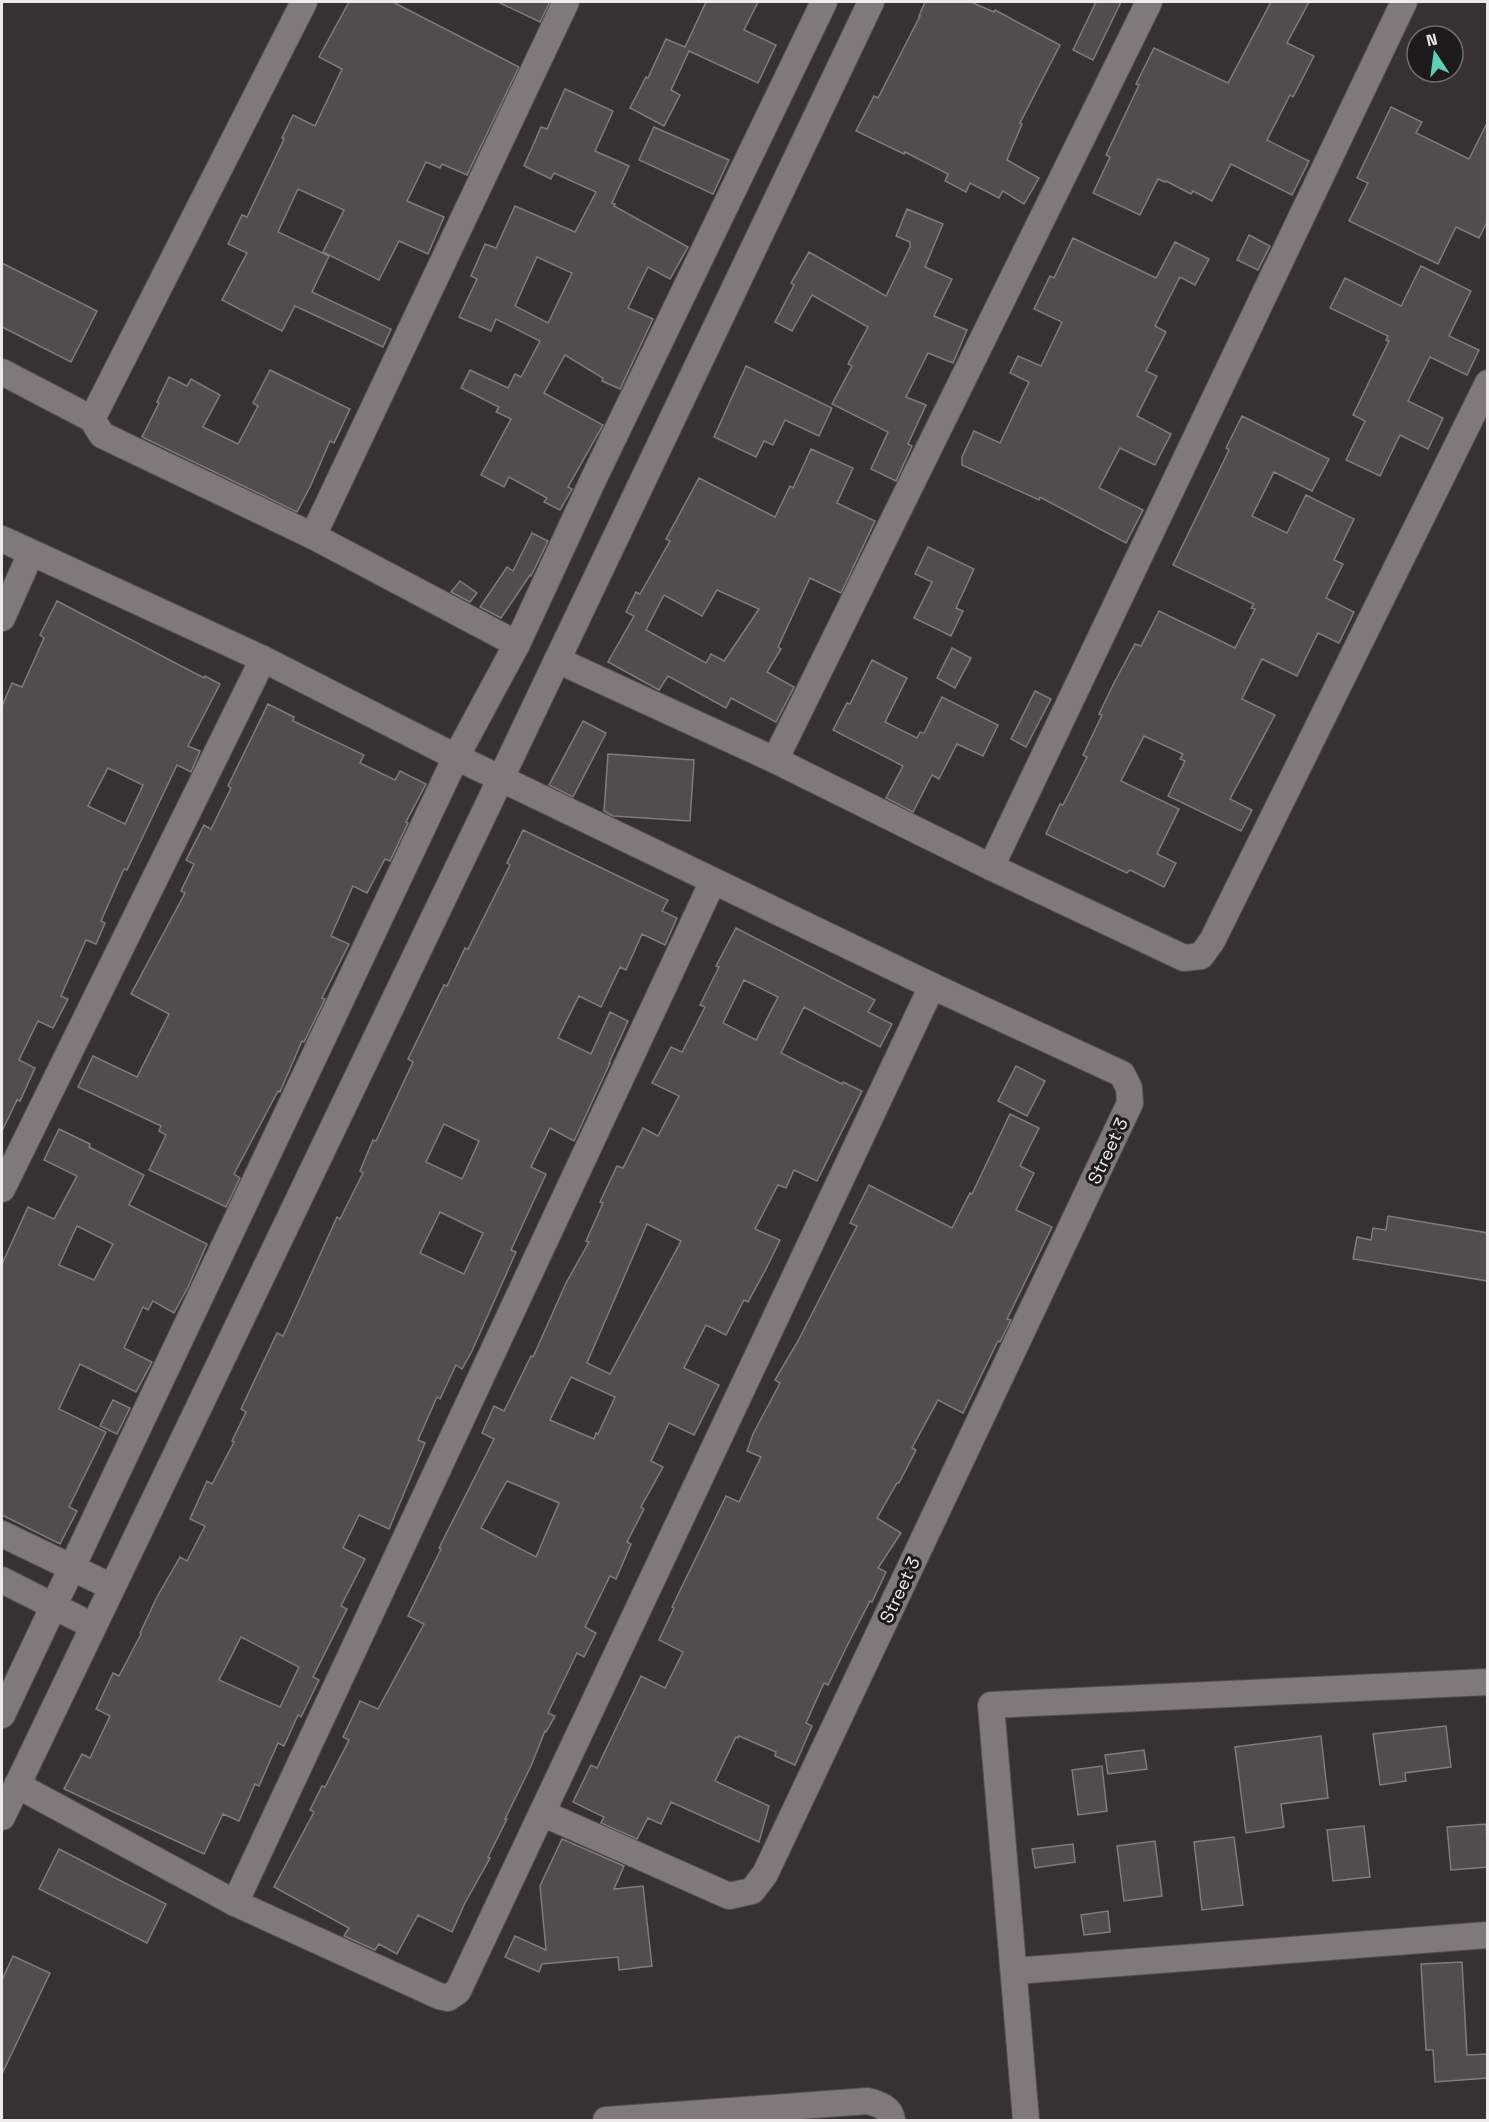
<svg xmlns="http://www.w3.org/2000/svg" width="1489" height="2122" viewBox="0 0 1489 2122" font-family="'Space Grotesk',sans-serif">
  <style>
    .building { fill: #534c4e; stroke: #827a7d; stroke-width: 1.5; fill-rule: evenodd }
    .lines { fill: none; stroke-linecap: round; stroke-linejoin: round }
    .street-casing { stroke: #554f51; stroke-width: 28 }
    .street { stroke: #80787a; stroke-width: 26 }
    .labels { text-anchor: middle; stroke-width: 6; stroke-linejoin: round; paint-order: stroke }
    .street-label { font-size: 18px; fill: #eeeaeb; stroke: #1d1a1b }
  </style>
  <rect width="100%" height="100%" fill="#373133"/>
  <g class="building">
    <path d="M349 2H393L519 67 467 175 442 164 440 168 426 162 407 201 444 217 428 254 399 241 379 280 323 252 344 210 298 189 278 232 329 256 312 292 391 329 383 347 295 306 282 331 222 300 247 253 228 244 242 215 247 217 284 139 282 138 293 115 315 126 342 69 319 57Z"/>
    <path d="M498 2H550L540 22Z"/>
    <path d="M706 2H758L744 30 776 45 758 83 689 51 671 90 680 95 664 126 630 108 646 77 648 78 666 39 685 47Z"/>
    <path d="M925 2H971L994 12 995 10 1060 45 1020 123 1022 124 1007 160 1039 178 1024 204 1003 191 999 198 970 183 966 192 945 181 948 174 905 152 904 154 856 131 874 96 878 98 920 16H919Z"/>
    <path d="M1096 2H1121L1093 60 1073 50Z"/>
    <path d="M1271 2H1309L1287 43 1314 56 1293 97 1290 95 1267 140 1309 161 1292 195 1231 164 1212 201 1193 191 1191 194 1166 181 1165 182 1158 179 1140 215 1093 193 1110 157 1106 155 1139 85 1136 84 1154 48 1228 83Z"/>
    <path d="M565 89 613 111 595 151 629 166 612 203 615 204 614 206 688 247 670 279 648 267 628 308 653 319 620 389 602 381 603 378 565 355 544 393 603 425 568 487 572 489 560 510 544 502 547 498 509 477 504 487 481 475 511 419 496 412 499 407 461 388 470 370 508 388 515 374 521 377 540 341 496 319 491 331 459 317 477 279 471 276 485 244 496 248 515 206 575 232 596 192 554 173 551 179 524 166 541 127 547 129ZM537 257 572 273 548 323 515 306Z"/>
    <path d="M1391 107 1422 122 1416 133 1469 159 1488 121V220L1479 238 1456 227 1438 264 1349 221 1368 183 1357 178Z"/>
    <path d="M654 127 729 160 713 194 639 160Z"/>
    <path d="M907 209 943 224 925 267 952 279 934 316 967 330 953 363 928 353 906 397 926 405 908 444 912 446 896 481 871 469 888 432 832 404 852 366 848 364 868 327 812 295 792 331 775 322 794 285 791 283 809 252 886 296 910 247V242L896 236Z"/>
    <path d="M1249 235 1270 246 1258 270 1237 260Z"/>
    <path d="M1073 238 1156 278 1175 242 1209 259 1195 285 1180 277 1155 326 1166 332 1146 371 1157 376 1137 416 1171 434 1155 465 1120 448 1099 488 1143 510 1126 543 1040 497 1039 500 962 465V457L974 431 1000 443 1029 382 1010 373 1018 356 1041 366 1062 322 1034 309 1050 276 1054 278Z"/>
    <path d="M2 263 97 311 71 362 2 327Z"/>
    <path d="M1421 266 1471 291 1449 336 1479 350 1467 375 1430 357 1408 401 1443 418 1428 449 1400 435 1380 476 1346 460 1365 421 1353 415 1389 341 1386 340 1388 336 1330 308 1345 278 1401 306Z"/>
    <path d="M746 366 832 408 819 436 785 420 773 445 764 441 756 457 714 437Z"/>
    <path d="M270 370 350 409 334 443 330 441 311 485 297 512 142 437 159 403 157 402 169 377 187 386 191 379 220 395 203 427 238 444 258 406 253 403Z"/>
    <path d="M1242 416 1329 459 1312 491 1274 472 1252 516 1287 533 1306 495 1354 519 1334 560 1343 564 1326 598 1354 612 1339 643 1318 633 1297 676 1262 659 1242 699 1275 715 1230 799 1252 810 1241 831 1168 796 1185 761 1180 759 1183 754 1144 736 1121 781 1179 809 1157 854 1176 863 1164 887 1130 870 1127 873 1046 834 1060 804 1063 805 1087 757 1083 755 1102 715 1099 714 1114 683 1135 644 1141 646 1159 611 1235 648 1255 609 1251 608 1254 604 1173 565 1229 450 1226 448Z"/>
    <path d="M811 449 853 468 837 503 875 521 841 593 810 578 778 647 781 649 767 672 794 687 776 722 731 698 726 708 668 676 659 690 608 662 634 616 626 612 636 592 640 594 670 541 666 539 699 478 775 517 790 486 793 488ZM717 590 759 609 724 661 711 654 706 663 646 630 664 595 702 616Z"/>
    <path d="M532 533 548 541 531 576 530 575 501 618 480 607 507 567 513 571Z"/>
    <path d="M928 547 974 569 956 608 963 611 951 636 914 618 932 582 915 574Z"/>
    <path d="M460 581 477 593 470 602 451 592Z"/>
    <path d="M57 601 204 678 205 676 220 684 188 746 200 751 191 772 177 765 127 870 124 869 101 921 105 923 96 944 86 940 61 996 68 999 53 1028 38 1021 19 1060 35 1068 20 1101 17 1100 2 1131V706L12 683 22 687 44 638 40 635ZM108 768 143 785 125 824 88 806Z"/>
    <path d="M952 648 971 658 955 688 937 678Z"/>
    <path d="M872 660 907 678 885 722 917 738 920 732 924 733 942 697 998 725 983 756 957 744 939 779 932 775 913 812 886 798 903 766 833 730 847 703 850 704Z"/>
    <path d="M1035 691 1051 699 1026 747 1011 739Z"/>
    <path d="M268 704 294 717 293 721 364 755 360 763 395 780 400 771 426 784 406 822 408 823 390 861 385 859 367 893 353 886 331 936 349 944 322 998 325 999 304 1042 302 1041 280 1092 278 1091 234 1174 240 1178 226 1207 149 1170 166 1135 159 1131 161 1126 78 1087 93 1056 137 1077 169 1014 131 994 185 893 181 891 194 864 186 860 204 825 211 829 231 788 228 786Z"/>
    <path d="M583 721 606 733 573 797 549 785Z"/>
    <path d="M608 754 694 760 690 821 613 816 604 811Z"/>
    <path d="M523 830 668 900 662 911 677 918 665 945 642 934 626 970 620 967 601 1007 579 996 558 1038 591 1054 610 1012 628 1021 609 1063H610L574 1141 550 1128 531 1167 546 1174 511 1250 516 1252 472 1351 462 1369 456 1365 440 1399 437 1397 418 1440 425 1443 389 1529 359 1515 343 1548 365 1559 341 1606 347 1609 313 1677 319 1680 301 1717 298 1715 284 1746 278 1743 259 1786 255 1784 239 1821 223 1814 204 1854 64 1789 82 1754 90 1758 110 1716 96 1709 113 1673 119 1676 141 1634 140 1633 157 1597 180 1557 187 1561 205 1526 190 1519 207 1481 212 1484 234 1442 232 1441 246 1412 241 1409 277 1333 283 1336 337 1217 340 1219 363 1173 360 1171 373 1140 376 1141 413 1062 408 1059 444 985 447 986 465 948 468 949 510 865 507 863ZM444 1124 479 1141 462 1179 426 1162ZM440 1212 483 1233 464 1274 420 1253ZM241 1637 299 1667 280 1707 219 1680Z"/>
    <path d="M736 928 875 1000 868 1012 892 1024 880 1047 804 1007 781 1053 842 1084 843 1082 862 1091 817 1181 794 1170 786 1188 778 1185 755 1229 780 1240 766 1269 748 1302 744 1300 726 1335 706 1325 684 1368 719 1385 694 1435 669 1423 651 1461 663 1467 641 1507 644 1509 627 1542 631 1544 616 1579 610 1576 585 1627 596 1633 584 1657 577 1653 548 1713 555 1716 546 1732 545 1731 531 1766 505 1819H507L488 1857 490 1858 465 1903 452 1932 418 1915 397 1954 379 1944 375 1950 344 1936 349 1928 274 1887 314 1812 310 1810 322 1786 325 1787 349 1740 343 1737 360 1701 378 1709 424 1624 408 1616 441 1549 439 1548 494 1439 482 1433 494 1406 504 1411 531 1356 533 1357 566 1283 589 1242 586 1241 603 1203 600 1202 617 1166 623 1168 643 1128 658 1136 679 1096 652 1083 671 1047 682 1052 705 1007 700 1005 719 967 716 966ZM744 980 778 997 756 1040 723 1023ZM647 1224 681 1241 610 1374 587 1363ZM571 1377 615 1397 598 1434 596 1433 594 1439 550 1420ZM507 1481 559 1503 536 1557 481 1528Z"/>
    <path d="M1016 1066 1045 1081 1027 1116 998 1101Z"/>
    <path d="M1010 1114 1039 1128 1020 1166 1034 1173 1016 1210 1052 1227 1007 1319 1011 1320 1000 1342 998 1341 963 1413 938 1400 912 1448 916 1450 899 1483H897L877 1518 901 1533 878 1568 886 1572 872 1602 870 1601 850 1640 828 1685 824 1683 806 1723 812 1726 795 1765 775 1756 776 1752 739 1736 738 1738 736 1737 715 1781 769 1806 759 1842 671 1802 661 1824 648 1818 637 1839 601 1823 604 1817 573 1802 591 1765 597 1768 641 1676 665 1688 683 1652 659 1640 674 1608 672 1607 726 1496 739 1502 761 1457 747 1451 753 1434 780 1383 775 1380 798 1341 857 1226 850 1223 869 1185 952 1228 970 1193 972 1194Z"/>
    <path d="M59 1129 90 1144 89 1147 144 1175 129 1205 207 1244 188 1287 174 1313 153 1301 148 1310 143 1307 124 1348 152 1362 136 1392 80 1364 59 1409 106 1432 69 1507 77 1511 60 1544 2 1515V1264L28 1207 54 1219 77 1176 44 1160ZM77 1226 113 1244 94 1280 59 1265Z"/>
    <path d="M1388 1216 1488 1233V1281L1353 1259 1357 1237 1371 1240 1373 1228 1386 1230Z"/>
    <path d="M113 1400 130 1408 117 1434 100 1426Z"/>
    <path d="M1446 1726 1451 1767 1405 1773 1406 1781 1380 1785 1373 1734Z"/>
    <path d="M1321 1736 1328 1798 1281 1804 1284 1827 1246 1833 1235 1747Z"/>
    <path d="M1144 1750 1147 1769 1108 1774 1105 1755Z"/>
    <path d="M1102 1766 1107 1811 1078 1815 1072 1770Z"/>
    <path d="M1486 1824 1488 1867 1451 1870 1447 1827Z"/>
    <path d="M1364 1826 1370 1877 1333 1881 1327 1830Z"/>
    <path d="M1234 1837 1243 1905 1202 1910 1194 1842Z"/>
    <path d="M562 1839 624 1866 614 1889 643 1886 652 1966 619 1970 618 1957 542 1964 539 1972 505 1957 515 1936 546 1950 540 1886Z"/>
    <path d="M1155 1841 1162 1896 1124 1901 1117 1846Z"/>
    <path d="M1073 1844 1075 1862 1035 1868 1032 1849Z"/>
    <path d="M59 1849 166 1904 147 1943 39 1889Z"/>
    <path d="M1108 1911 1110 1932 1084 1935 1081 1915Z"/>
    <path d="M13 1956 50 1973 2 2074V1980Z"/>
    <path d="M1462 1962 1467 2055 1488 2054V2078L1435 2082 1433 2050H1426L1421 1964Z"/>
  </g>
  <g class="lines">
    <g class="street-casing">
      <g id="street">
        <path d="M2 372 92 419 102 435 313 536 517 644"/>
        <path d="M92 419 304 2"/>
        <path d="M313 536 566 2"/>
        <path d="M2 539 263 659 456 757 932 986 1122 1074 1129 1088 1130 1103 765 1874 752 1891 729 1896 542 1813"/>
        <path d="M2 618 31 553"/>
        <path d="M557 660 775 760 991 867 1184 958 1201 956 1212 941 1488 383"/>
        <path d="M775 760 1149 2"/>
        <path d="M991 867 1404 2"/>
        <path d="M2 1189 263 659"/>
        <path d="M2 1534 112 1587"/>
        <path d="M2 1580 93 1626"/>
        <path d="M2 1715 456 757 517 644 594 478 824 2"/>
        <path d="M17 1785 235 1903 439 1996 448 1998 458 1991 932 986"/>
        <path d="M2 1817 501 778 871 2"/>
        <path d="M235 1903 713 881"/>
        <path d="M1014 1971 1488 1935"/>
        <path d="M606 2120 868 2101C879 2104 891 2108 892 2120"/>
        <path d="M1026 2120 991 1705 1488 1682"/>
      </g>
    </g>
    <use href="#street" class="street"/>
  </g>
  <g class="labels">
    <g class="street-label">
      <text transform="translate(1108 1151) rotate(-65)" y="6">Street 3</text>
      <text transform="translate(900 1590) rotate(-65)" y="6">Street 3</text>
    </g>
  </g>
  <rect width="1489" height="2122" fill="none" stroke="#eeeaeb" stroke-width="6"/>
  <g transform="translate(1435 54) rotate(347)"><circle r="28" fill="#1d1a1b" stroke="#716d6e" stroke-width="1.5"/>
  <path d="M0-4.5L10 22L0 15L-10 22Z" fill="#5eceb8"/>
  <text y="-9" font-size="16" font-weight="bold" text-anchor="middle" fill="#eeeaeb">N</text>
  </g>
</svg>
